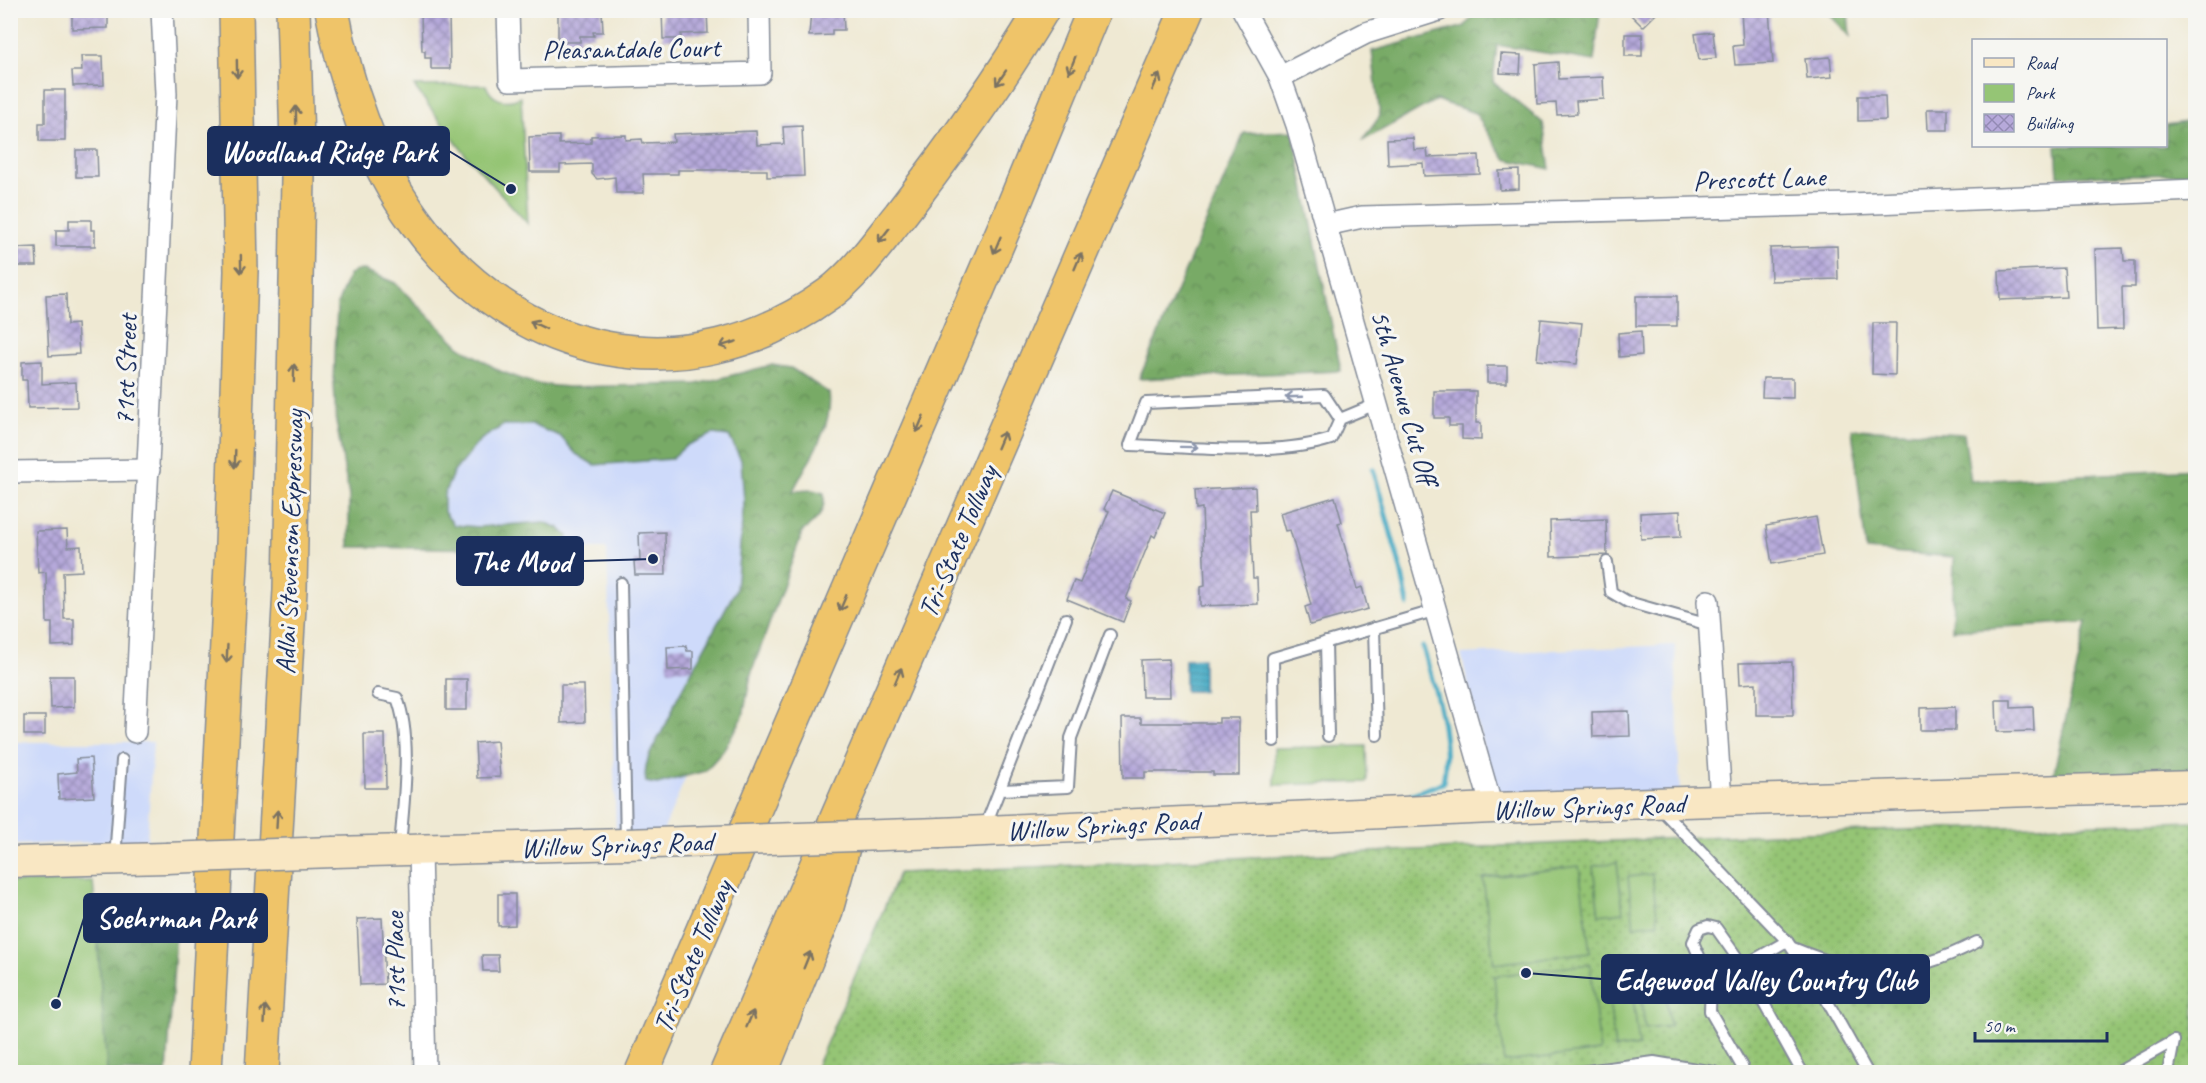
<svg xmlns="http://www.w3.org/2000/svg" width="2206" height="1083" viewBox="0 0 2206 1083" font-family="Caveat,sans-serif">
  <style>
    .built { fill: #cedafa }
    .grass { fill: url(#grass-dots); stroke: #587a6a; stroke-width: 1.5 }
    .forest { fill: url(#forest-crowns); stroke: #4a6c62; stroke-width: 1.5 }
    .park { fill: #95c575; stroke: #587a6a; stroke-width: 1.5 }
    .water { fill: url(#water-rules); stroke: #306d92; stroke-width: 1.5 }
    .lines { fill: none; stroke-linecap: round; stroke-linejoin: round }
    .stream { stroke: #45abc5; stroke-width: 5 }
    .building { fill: url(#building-cross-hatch) }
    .lane-casing { stroke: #858c98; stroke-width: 14 }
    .street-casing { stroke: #858c98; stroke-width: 24 }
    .secondary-casing { stroke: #858c98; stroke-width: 33 }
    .highway-casing { stroke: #858c98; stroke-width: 36 }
    .lane { stroke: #fff; stroke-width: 10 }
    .street { stroke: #fff; stroke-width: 21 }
    .secondary { stroke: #f9e7c3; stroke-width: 30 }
    .highway { stroke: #efc469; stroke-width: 33 }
    .secondary-bridge-casing { stroke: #858c98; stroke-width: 33; stroke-linecap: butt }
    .secondary-bridge { stroke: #f9e7c3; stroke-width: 30 }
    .oneway { stroke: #7a7263 }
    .oneway2 { stroke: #8d97ae }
    .labels { text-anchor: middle; stroke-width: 6; stroke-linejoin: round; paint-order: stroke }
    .street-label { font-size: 28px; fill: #1b2f5e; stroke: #f6f6f2 }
    .leader { fill: none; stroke: #1b2f5e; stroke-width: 2 }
    .callout-dot { fill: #1b2f5e; stroke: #f6f6f2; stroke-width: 2 }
    .callout { fill: #1b2f5e; stroke: #1b2f5e; stroke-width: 2 }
    .callout-label { font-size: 30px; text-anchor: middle; font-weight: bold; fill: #fff }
  </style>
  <defs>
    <pattern id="grass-dots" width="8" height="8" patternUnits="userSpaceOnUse" patternTransform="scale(1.5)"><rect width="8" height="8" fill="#95c575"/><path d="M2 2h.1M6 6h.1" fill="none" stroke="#79a063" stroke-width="1.8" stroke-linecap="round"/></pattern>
    <pattern id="forest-crowns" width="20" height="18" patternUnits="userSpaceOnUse" patternTransform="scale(1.5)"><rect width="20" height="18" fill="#78aa66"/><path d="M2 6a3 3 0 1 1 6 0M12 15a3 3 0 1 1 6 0" fill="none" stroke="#628b57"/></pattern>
    <pattern id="water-rules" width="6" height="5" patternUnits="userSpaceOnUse" patternTransform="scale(1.5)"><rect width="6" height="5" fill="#45abc5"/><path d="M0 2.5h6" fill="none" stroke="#398ca3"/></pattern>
    <pattern id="building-cross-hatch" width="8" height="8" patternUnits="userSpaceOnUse" patternTransform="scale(1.5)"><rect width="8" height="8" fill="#b6a9da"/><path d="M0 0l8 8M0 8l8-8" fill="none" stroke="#938ab4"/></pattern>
  </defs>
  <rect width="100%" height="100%" fill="#f6f6f2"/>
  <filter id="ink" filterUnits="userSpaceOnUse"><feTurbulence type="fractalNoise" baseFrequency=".0167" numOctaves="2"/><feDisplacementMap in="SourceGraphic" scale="12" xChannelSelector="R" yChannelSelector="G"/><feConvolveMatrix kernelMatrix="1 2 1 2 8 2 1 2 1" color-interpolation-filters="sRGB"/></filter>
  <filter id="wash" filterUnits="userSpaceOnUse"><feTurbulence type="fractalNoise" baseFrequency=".008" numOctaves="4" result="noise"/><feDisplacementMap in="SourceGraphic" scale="24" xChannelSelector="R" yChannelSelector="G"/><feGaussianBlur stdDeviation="1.35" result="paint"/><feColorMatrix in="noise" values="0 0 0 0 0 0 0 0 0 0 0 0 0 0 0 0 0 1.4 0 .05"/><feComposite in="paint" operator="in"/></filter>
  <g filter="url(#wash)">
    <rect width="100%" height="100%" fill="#efe9d3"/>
    <g class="built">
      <path d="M439 398 771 407 779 483 801 501 662 834H616L607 549 436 548Z"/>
      <path d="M1675 645 1680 794 1495 799 1461 654Z"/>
      <path d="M10 742H153L147 840 11 845Z"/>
    </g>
    <path class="grass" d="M2195 821V1072H814L899 873 1771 834Z"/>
    <g class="forest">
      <path d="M1477 11H1600L1594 61 1497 45 1493 82 1543 123 1550 169 1505 159 1475 113 1436 100 1362 141 1380 116 1372 51 1465 26Z"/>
      <path d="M1826 11H1848L1850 36Z"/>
      <path d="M2195 52V174L2058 176 2056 146H2166V125L2193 121 2192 54Z"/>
      <path d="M1293 131 1341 371 1139 379 1244 133Z"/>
      <path d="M364 270 395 283 460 347 500 371 535 384 568 387 697 384 772 365 791 368 829 393C834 427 807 462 793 491L813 490 824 493C826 512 817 521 803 531L751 674 743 717 723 751 705 771 657 784 646 782C640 754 669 730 675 702L736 589 744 501 741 460 729 436 713 434 687 445 671 459 594 465 576 454 560 436 531 425H504L480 440 453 473 444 495V512L454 525 478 527 544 522 559 528 568 536 565 550 349 547V496L336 421 334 383 337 305 349 275 354 271Z"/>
      <path d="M1852 429 1964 434 1971 481 2195 469V776L2052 781 2087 622 1952 630 1954 557 1866 550Z"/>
      <path d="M137 928 176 933 167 1072H107L97 936Z"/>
    </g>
    <g class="park">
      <path d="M486 85C492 101 506 104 521 97L528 224 464 153 414 86Z"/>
      <path d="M1366 746 1367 782 1275 785 1274 748Z"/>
      <path d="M1617 862 1623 912 1599 915 1593 866Z"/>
      <path d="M1579 866 1590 952 1494 964 1483 878Z"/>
      <path d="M1652 874 1658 923 1634 926 1628 877Z"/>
      <path d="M93 881 107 1072H11V882Z"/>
      <path d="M1590 964 1600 1051 1504 1062 1494 976Z"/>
      <path d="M1663 976 1670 1026 1645 1029 1640 979Z"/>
      <path d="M1633 996 1639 1046 1615 1049 1609 999Z"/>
    </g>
    <path class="water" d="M1203 658V691H1185V659Z"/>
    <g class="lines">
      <g class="stream">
        <path d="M1373 469 1401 569 1408 605"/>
        <path d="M1412 794 1443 783C1452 737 1435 691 1423 647"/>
      </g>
    </g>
    <g id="blocks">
      <g class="building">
        <path d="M72 10H108V28L72 29Z"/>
        <path d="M558 10H602L603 32H593L594 36H580V42H558Z"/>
        <path d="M662 10H707L708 33 681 34V39H663Z"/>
        <path d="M811 10H843L844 30H832V35L809 36Z"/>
        <path d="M1626 10H1660L1643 27Z"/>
        <path d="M1741 10H1769L1773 63 1735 65 1733 46 1743 45Z"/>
        <path d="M449 12 450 69H431V58H425V51H422L421 13Z"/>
        <path d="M1713 32 1716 58 1699 60 1695 34Z"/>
        <rect x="1625" y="34" width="17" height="22"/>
        <path d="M1501 54 1521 55 1520 74 1500 73Z"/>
        <path d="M81 56H103L104 85 73 86 72 71H82Z"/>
        <path d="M1830 57 1832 77 1807 79 1805 59Z"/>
        <path d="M1558 62 1559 79 1603 77 1604 99 1576 101 1577 114 1557 115 1556 103 1537 104 1535 64Z"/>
        <path d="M45 90H65V141H39V123H45Z"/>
        <path d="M1858 96H1885L1886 120 1858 121Z"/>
        <path d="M1927 109H1948V130H1928Z"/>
        <path d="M802 126 804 176 767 177V170H678V174H643L644 193H616L615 177 597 179 592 174V164L560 165V172H530L529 137 559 136V144L591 143V136L626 135V140L642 139 643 143 674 142 673 134 756 131 757 145 784 144 783 127Z"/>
        <path d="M1413 138 1414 150 1427 149 1428 157 1479 155 1480 174 1424 176 1423 163 1388 165 1387 139Z"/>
        <path d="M76 150H97L98 177H76Z"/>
        <path d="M1519 170V189L1500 190 1499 171Z"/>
        <path d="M69 220H91V230H95V246H56V230H69Z"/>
        <path d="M1837 246 1838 279 1771 281 1770 248Z"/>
        <path d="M36 247 37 266H17L16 248Z"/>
        <path d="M2123 248 2124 261H2135V287H2122L2123 329 2097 330 2095 249Z"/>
        <path d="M2064 268 2066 297 2000 300 1999 271Z"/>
        <path d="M66 294 67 325 77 324 79 354 49 356 46 295Z"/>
        <rect x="1636" y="296" width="41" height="30"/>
        <path d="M1541 319 1582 323 1577 364 1537 360Z"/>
        <path d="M1873 323H1896L1895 375 1872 374Z"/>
        <path d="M1641 331 1642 355 1619 357 1618 333Z"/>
        <path d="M42 361V384L76 382 77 407 28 408 27 380H22V362Z"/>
        <rect x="1487" y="366" width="20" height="17"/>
        <path d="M1763 378H1793V398L1762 397Z"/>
        <path d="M1434 391H1476V423H1481V440L1462 439V426H1449V418H1434Z"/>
        <path d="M1255 487 1256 510H1250L1253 578H1257L1258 604 1200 606V587L1205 586 1202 508 1196 509 1195 490Z"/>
        <path d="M1112 491 1165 513 1155 537 1152 535 1126 599 1131 601 1123 622 1067 599 1074 581 1080 583 1109 511 1104 509Z"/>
        <path d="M1335 497 1342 522 1338 523 1357 589 1362 587 1368 609 1310 625 1305 607 1311 605 1290 530 1285 531 1280 513Z"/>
        <path d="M1680 511 1681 537 1641 539 1640 513Z"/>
        <path d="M1816 517 1823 555 1772 564 1766 526Z"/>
        <path d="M1606 519 1607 555 1551 557 1550 521Z"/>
        <path d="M67 530 68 547 81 546 82 571 63 572 64 619H74V645L52 646V623H47L46 572 38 573 36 531Z"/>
        <path d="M665 532 666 575H635L634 561H640L639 533Z"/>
        <path d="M686 646 687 651H693V669L668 670 667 647Z"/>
        <path d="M1169 659 1170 697H1142L1141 660Z"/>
        <path d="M1792 662 1793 715H1756V683L1740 684 1739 663Z"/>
        <path d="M50 676H74V707L51 708Z"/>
        <rect x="446" y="679" width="21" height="31"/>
        <path d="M561 685H584L585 722 561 723Z"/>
        <path d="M1996 700H2011V708L2033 707 2034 731 1997 732Z"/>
        <path d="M1955 707V730H1920V708Z"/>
        <path d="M1629 711 1630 736 1593 737 1592 712Z"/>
        <rect x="24" y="716" width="21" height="19"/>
        <path d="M1122 718H1141V723H1219V718H1239V775H1213V772H1145V778H1123Z"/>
        <path d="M364 734H385L386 788H365Z"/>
        <path d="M497 741 500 777 477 778 475 743Z"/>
        <path d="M91 758 94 797 59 799 58 774 77 772 76 759Z"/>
        <path d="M498 894H515V925L498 926Z"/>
        <path d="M382 918 385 984 360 985 357 919Z"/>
        <path d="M482 955H498L499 971H483Z"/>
      </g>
    </g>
  </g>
  <g filter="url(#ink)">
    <use href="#blocks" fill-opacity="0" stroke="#858c98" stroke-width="1.5"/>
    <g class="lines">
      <g class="lane-casing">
        <g id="lane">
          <path d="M1340 419 1324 395 1146 403 1130 445C1192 447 1274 457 1331 439L1340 419 1376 404"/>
          <path d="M1607 562 1611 592 1628 602 1709 625"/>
          <path d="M621 583 626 844"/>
          <path d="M1374 628 1377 735"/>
          <path d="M1326 642 1328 736"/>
          <path d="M378 694 397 698C413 739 403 804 400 848"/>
          <path d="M1274 741 1273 658 1437 610"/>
          <path d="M1000 790 1068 787 1071 738 1110 635"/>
          <path d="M1661 809 1787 941 1825 997 1867 1072"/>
          <path d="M985 827 1066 619"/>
          <path d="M115 859 122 760"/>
          <path d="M1793 948C1866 978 1906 978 1977 942"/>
          <path d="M1711 984 1693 942 1699 929 1708 926 1716 928 1743 966 1802 1072"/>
          <path d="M1579 1072 1654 1062 1714 1072"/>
          <path d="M1745 1072 1710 1011 1711 984 1787 941"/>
          <path d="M2118 1072 2174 1041"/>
          <path d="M2168 1072 2174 1041"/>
        </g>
      </g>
      <g class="street-casing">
        <g id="street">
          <path d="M508 10 510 80 760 73 759 10"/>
          <path d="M1243 10 1280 77 1297 125 1492 808"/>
          <path d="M1280 77 1366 33 1439 10"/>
          <path d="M1326 225 1362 217 1850 204 2196 190"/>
          <path d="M10 472 149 470"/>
          <path d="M1708 601 1721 802"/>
          <path d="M135 732 166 94 162 10"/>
          <path d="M420 850 425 1072"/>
        </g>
      </g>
      <g class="secondary-casing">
        <g id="secondary">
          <path d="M940 833 1492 808 2196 786"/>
          <path d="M334 852 626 844"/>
          <path d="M10 862 166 858"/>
        </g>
      </g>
      <g class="highway-casing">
        <g id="highway">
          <path d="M332 10C345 82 371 162 415 221 516 360 687 397 829 294 857 273 878 242 900 215 951 149 999 82 1042 10"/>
          <path d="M205 1072 232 545 241 271 236 10"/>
          <path d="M262 1072 290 590 298 178 293 10"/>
          <path d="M642 1072 1011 212 1094 10"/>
          <path d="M727 1072 1187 10"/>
          <path d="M761 1072 825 914 845 840"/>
        </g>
      </g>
      <use href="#lane" class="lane"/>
      <use href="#street" class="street"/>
      <use href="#secondary" class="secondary"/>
      <use href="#highway" class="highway"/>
      <g class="secondary-bridge-casing">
        <g id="secondary-bridge">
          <path d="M626 844 940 833"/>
          <path d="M166 858 334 852"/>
        </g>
      </g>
      <use href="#secondary-bridge" class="secondary-bridge"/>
    </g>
    <defs><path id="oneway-shaft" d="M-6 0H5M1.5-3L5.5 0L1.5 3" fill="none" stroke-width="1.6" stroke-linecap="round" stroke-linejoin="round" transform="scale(1.5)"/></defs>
    <g class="oneway">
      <use href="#oneway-shaft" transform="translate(1072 65) rotate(112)"/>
      <use href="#oneway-shaft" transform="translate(237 69) rotate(89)"/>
      <use href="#oneway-shaft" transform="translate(1001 78) rotate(124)"/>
      <use href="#oneway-shaft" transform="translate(1156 82) rotate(-66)"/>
      <use href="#oneway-shaft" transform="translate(296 115) rotate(-91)"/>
      <use href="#oneway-shaft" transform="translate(884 235) rotate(128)"/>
      <use href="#oneway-shaft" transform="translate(997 245) rotate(113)"/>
      <use href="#oneway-shaft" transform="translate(1078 261) rotate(-67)"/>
      <use href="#oneway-shaft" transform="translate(241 264) rotate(89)"/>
      <use href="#oneway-shaft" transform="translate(538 325) rotate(-154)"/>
      <use href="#oneway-shaft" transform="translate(728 344) rotate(163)"/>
      <use href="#oneway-shaft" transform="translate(294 373) rotate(-89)"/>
      <use href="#oneway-shaft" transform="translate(920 424) rotate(113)"/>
      <use href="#oneway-shaft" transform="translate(1001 440) rotate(-67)"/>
      <use href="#oneway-shaft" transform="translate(235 459) rotate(92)"/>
      <use href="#oneway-shaft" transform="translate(843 603) rotate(113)"/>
      <use href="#oneway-shaft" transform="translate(227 654) rotate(93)"/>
      <use href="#oneway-shaft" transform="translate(898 676) rotate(-67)"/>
      <use href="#oneway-shaft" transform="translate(277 819) rotate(-87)"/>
      <use href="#oneway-shaft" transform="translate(807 960) rotate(-68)"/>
      <use href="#oneway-shaft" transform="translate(265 1014) rotate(-87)"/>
      <use href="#oneway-shaft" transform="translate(750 1019) rotate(-67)"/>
    </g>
    <g class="oneway2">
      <use href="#oneway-shaft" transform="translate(1294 397) rotate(178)"/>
      <use href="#oneway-shaft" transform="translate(1189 447) rotate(1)"/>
    </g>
  </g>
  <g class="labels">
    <g class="street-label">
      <text transform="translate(631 48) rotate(-1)" y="10">Pleasantdale Court</text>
      <text transform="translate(1759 178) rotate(-2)" y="10">Prescott Lane</text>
      <text transform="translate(125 370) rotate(-88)" y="10">71st Street</text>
      <text transform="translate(1405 397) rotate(74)" y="10">5th Avenue Cut Off</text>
      <text transform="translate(957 541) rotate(-67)" y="10">Tri-State Tollway</text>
      <text transform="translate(289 542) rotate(-88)" y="10">Adlai Stevenson Expressway</text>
      <text transform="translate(1589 806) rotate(-2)" y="10">Willow Springs Road</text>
      <text transform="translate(1103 825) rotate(-3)" y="10">Willow Springs Road</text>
      <text transform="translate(617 844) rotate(-2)" y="10">Willow Springs Road</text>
      <text transform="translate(692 956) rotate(-67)" y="10">Tri-State Tollway</text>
      <text transform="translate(394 962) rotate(-91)" y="10">71st Place</text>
    </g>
  </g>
  <path class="leader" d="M511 189L449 151M653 559L583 561M56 1004L84 918M1526 973L1602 979"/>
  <g class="callout-dot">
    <circle cx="511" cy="189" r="6"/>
    <circle cx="653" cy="559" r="6"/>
    <circle cx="56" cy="1004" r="6"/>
    <circle cx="1526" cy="973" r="6"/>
  </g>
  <g class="callout">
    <rect x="208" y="127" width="241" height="48" rx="6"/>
    <rect x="457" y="537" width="126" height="48" rx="6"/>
    <rect x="84" y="894" width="183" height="48" rx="6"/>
    <rect x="1602" y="955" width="327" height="48" rx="6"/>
  </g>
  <g class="callout-label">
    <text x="329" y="162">Woodland Ridge Park</text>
    <text x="520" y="572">The Mood</text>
    <text x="176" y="928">Soehrman Park</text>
    <text x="1766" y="990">Edgewood Valley Country Club</text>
  </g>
  <rect width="2206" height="1083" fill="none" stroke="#f6f6f2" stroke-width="36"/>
  <rect x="1972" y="39" width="195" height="108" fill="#f6f6f2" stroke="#9ea6b7" stroke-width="1.5"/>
  <rect x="1984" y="58" width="30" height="9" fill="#f9e7c3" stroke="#9ea6b7" stroke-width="1.5"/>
  <text x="2026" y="69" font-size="18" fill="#1b2f5e">Road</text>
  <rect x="1984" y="84" width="30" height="18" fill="#95c575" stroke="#9ea6b7" stroke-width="1.5"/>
  <text x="2026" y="99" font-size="18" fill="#1b2f5e">Park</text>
  <rect x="1984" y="114" width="30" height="18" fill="url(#building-cross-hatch)" stroke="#9ea6b7" stroke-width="1.5"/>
  <text x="2026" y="129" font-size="18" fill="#1b2f5e">Building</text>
  <path d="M1975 1032v9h132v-9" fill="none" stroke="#1b2f5e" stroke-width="3"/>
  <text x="1984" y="1032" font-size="18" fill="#1b2f5e" stroke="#f6f6f2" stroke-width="4.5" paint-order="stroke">50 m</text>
</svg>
